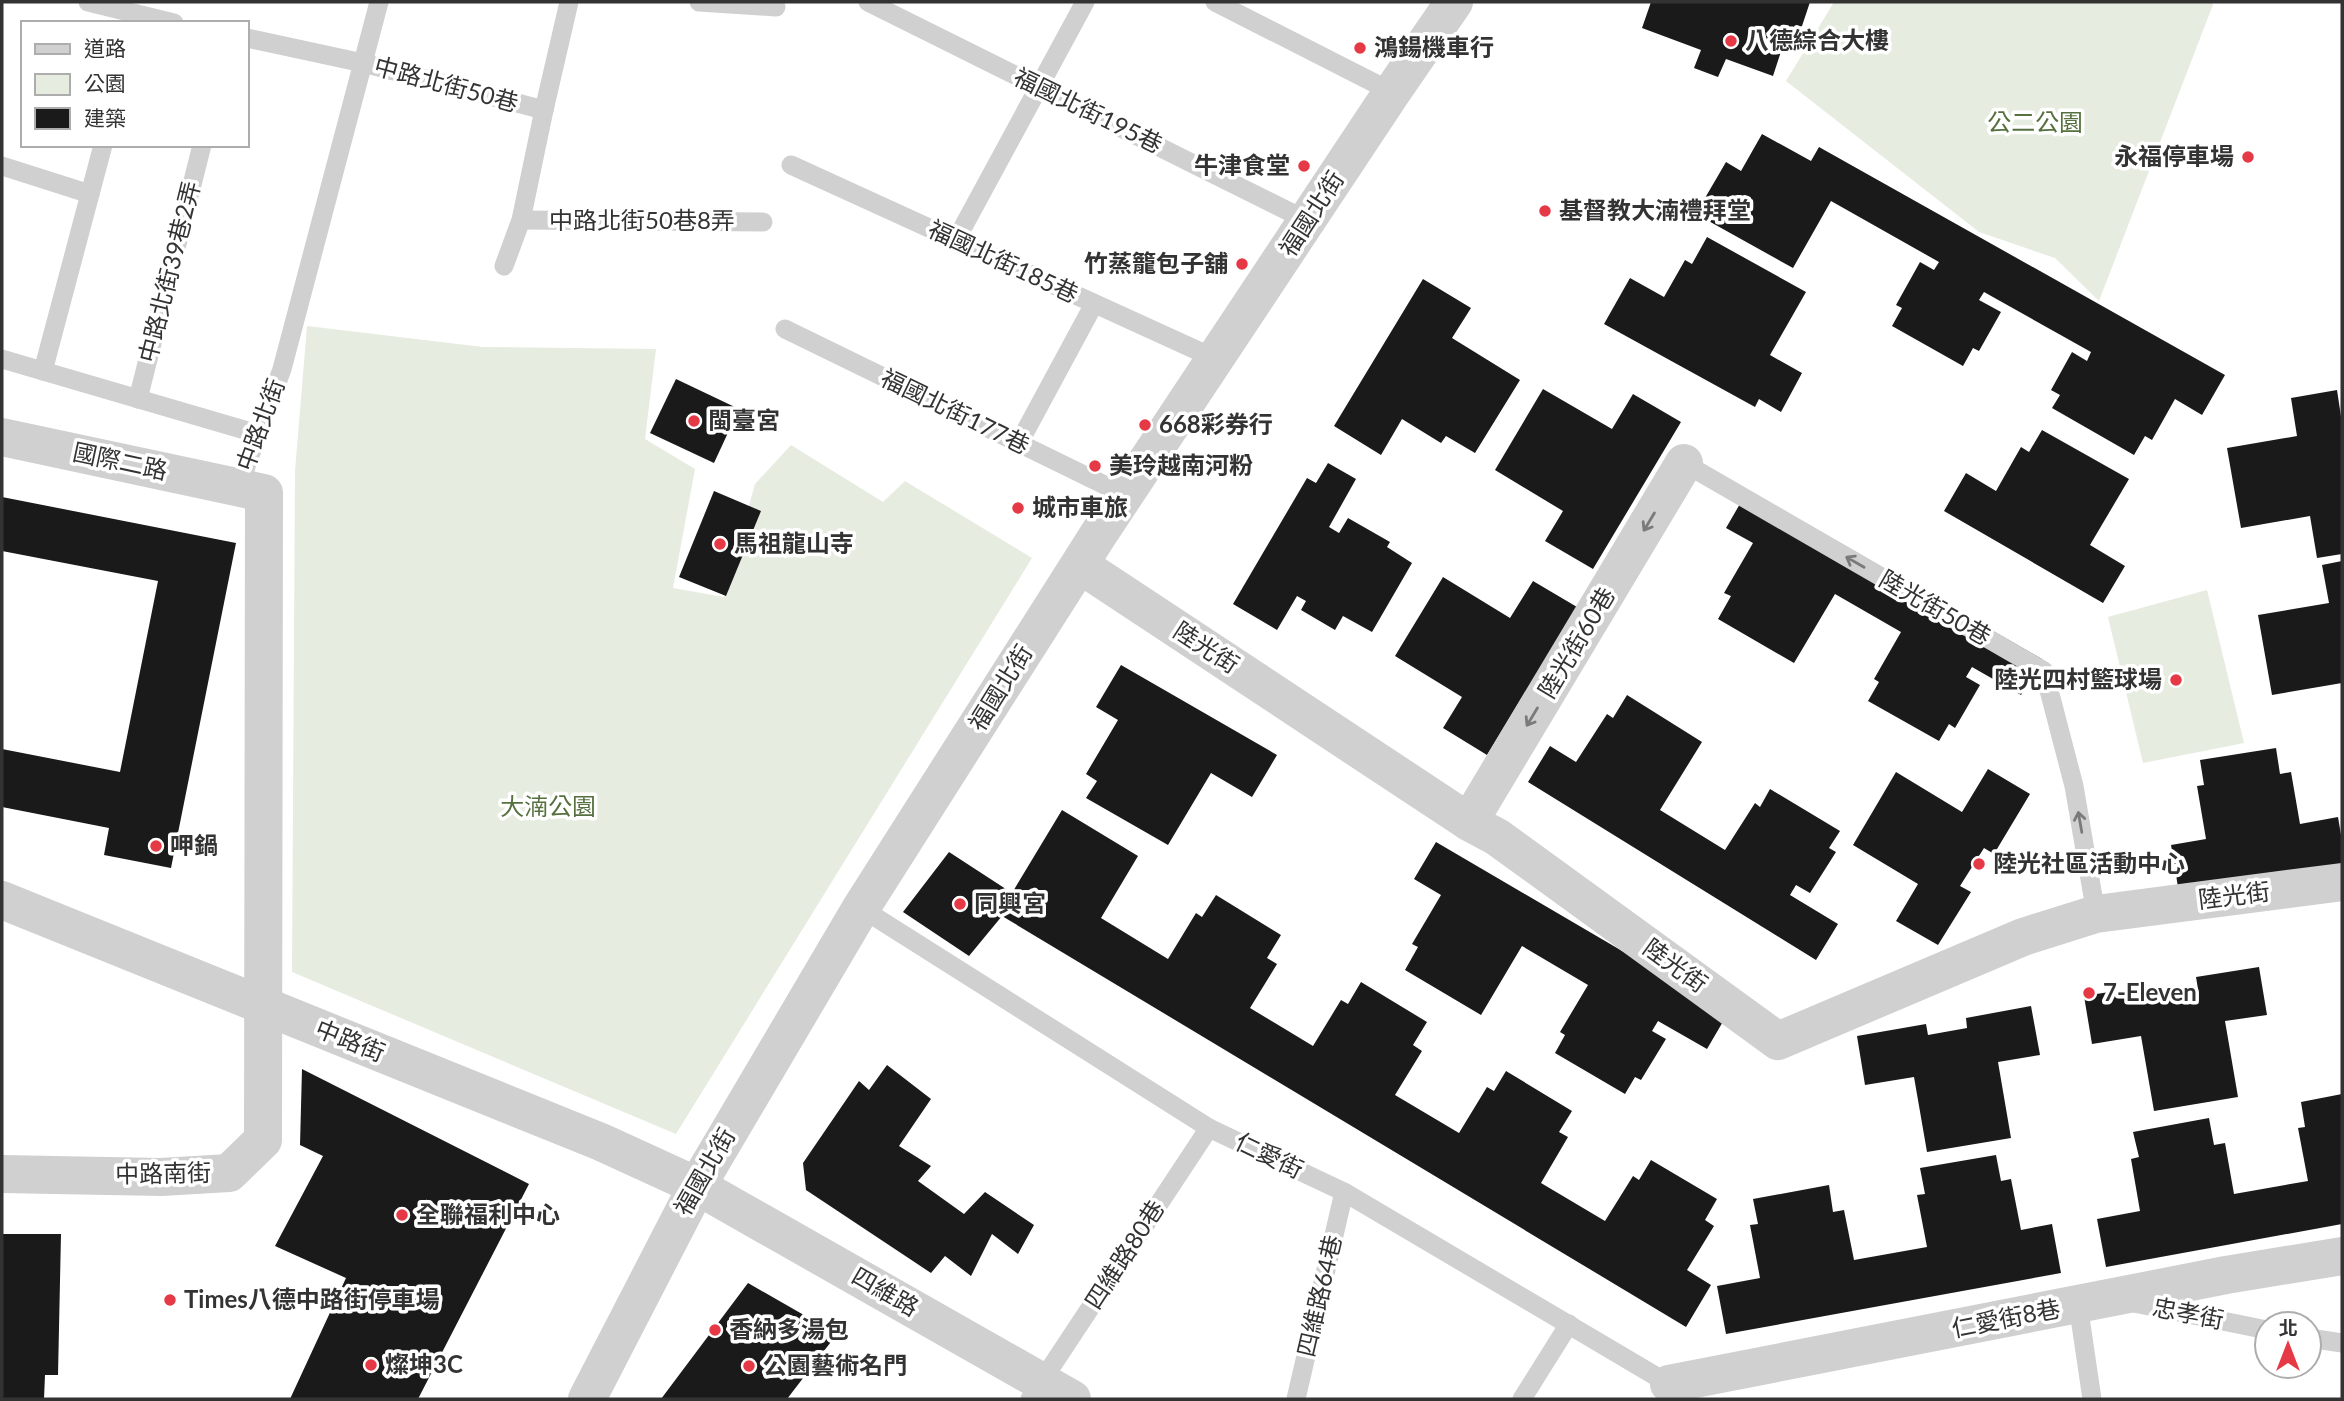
<svg xmlns="http://www.w3.org/2000/svg" width="2344" height="1401" viewBox="0 0 2344 1401" font-family="Lato,'Noto Sans TC',sans-serif">
  <style>
    .green { fill: #e6ecdf }
    .building { fill: #1a1a1a }
    .lines { fill: none; stroke-linecap: round; stroke-linejoin: round }
    .lane { stroke: #d0d0d0; stroke-width: 19 }
    .street { stroke: #d0d0d0; stroke-width: 38 }
    .oneway { stroke: #7a7a7a }
    .poi-dot { fill: #e63946; stroke: #fff; stroke-width: 2.5 }
    .labels { text-anchor: middle; stroke-width: 7; stroke-linejoin: round; paint-order: stroke }
    .poi-label { font-size: 24px; font-weight: bold; fill: #333; stroke: #fff; text-anchor: start }
    .street-label { font-size: 24px; fill: #333; stroke: #fff }
    .park-label { font-size: 24px; fill: #56703f; stroke: #fff }
  </style>
  <rect width="100%" height="100%" fill="#fff"/>
  <g class="green">
    <path d="M1834 2H2214L2099 301 2055 258 1979 232 1786 81Z"/>
    <path d="M307 326 483 347 656 349 645 439 695 469 673 588 724 597 755 484 791 445 883 502 905 481 1032 558 676 1134 292 972 295 471Z"/>
    <path d="M2207 590 2244 743 2143 763 2108 617Z"/>
  </g>
  <g class="building">
    <path d="M1651 2H1810L1802 26 1787 33 1773 76 1726 59 1718 77 1694 68 1701 50 1642 28Z"/>
    <path d="M1762 134 1811 161 1819 147 2225 375 2202 415 2175 399 2152 440 2145 436 2134 455 2052 408 2060 395 2051 390 2072 352 2087 361 2091 352 1984 292 1979 300 2001 312 1979 351 1973 348 1963 366 1892 326 1902 308 1896 305 1920 262 1934 270 1939 262 1831 201 1793 268 1705 219 1713 203 1705 198 1726 162 1741 171Z"/>
    <path d="M1707 237 1806 292 1770 355 1802 373 1781 412 1759 399 1755 407 1604 324 1630 278 1664 297 1685 260 1692 264Z"/>
    <path d="M1423 279 1471 308 1452 338 1520 380 1475 453 1446 436 1441 443 1402 419 1381 455 1334 426Z"/>
    <path d="M676 379 739 409 714 463 650 433Z"/>
    <path d="M1543 389 1612 429 1633 394 1681 422 1593 569 1545 541 1563 511 1495 470Z"/>
    <path d="M2337 390 2342 423V554L2317 558 2310 516 2241 528 2227 448 2297 436 2291 398Z"/>
    <path d="M2042 430 2129 479 2090 545 2125 566 2103 603 1944 511 1966 473 1996 491 2021 447 2029 452Z"/>
    <path d="M1328 463 1356 479 1329 527 1339 533 1348 518 1390 542 1387 547 1412 563 1372 632 1343 616 1335 630 1301 610 1306 601 1297 596 1277 630 1233 604 1307 478 1316 483Z"/>
    <path d="M1748 490 2042 659 2021 695 1972 667 1966 677 1980 685 1955 728 1949 724 1939 741 1868 701 1879 682 1874 679 1901 632 1835 594 1794 663 1718 619 1731 596 1724 593 1753 543 1726 528Z"/>
    <path d="M714 491 761 511 726 596 679 577Z"/>
    <path d="M2 497 236 543 171 868 104 855 109 828 2 807V749L120 772 158 581 2 551Z"/>
    <path d="M2342 561V683L2272 695 2258 615 2329 603 2322 565Z"/>
    <path d="M1443 577 1510 618 1533 581 1577 607 1487 755 1443 728 1462 697 1395 656Z"/>
    <path d="M1121 665 1277 755 1252 797 1211 773 1168 845 1086 798 1097 781 1086 774 1118 720 1096 707Z"/>
    <path d="M1627 695 1702 742 1660 810 1725 850 1755 803 1760 807 1770 789 1840 831 1829 848 1836 852 1810 893 1796 885 1790 895 1838 924 1816 960 1528 782 1550 746 1576 762 1607 714 1613 718Z"/>
    <path d="M2276 748 2280 774 2291 772 2300 824 2338 817 2342 841V866L2179 893 2171 845 2206 839 2197 786 2204 785 2200 760Z"/>
    <path d="M1988 769 2030 794 1994 854 1984 848 1960 886 1971 892 1938 945 1896 921 1918 884 1853 845 1896 772 1962 812Z"/>
    <path d="M1062 810 1138 856 1101 918 1168 959 1196 913 1202 917 1216 895 1281 935 1267 958 1277 964 1250 1008 1313 1046 1341 1000 1348 1004 1361 982 1427 1022 1413 1045 1422 1051 1395 1095 1459 1133 1487 1087 1494 1091 1506 1071 1572 1111 1559 1132 1568 1137 1541 1183 1605 1221 1633 1176 1639 1180 1651 1160 1717 1199 1705 1220 1714 1226 1687 1270 1711 1285 1686 1327 1002 916 969 956 903 912 949 852 1012 893Z"/>
    <path d="M1436 842 1728 1013 1707 1049 1658 1021 1652 1031 1666 1039 1641 1080 1635 1077 1625 1094 1555 1053 1565 1035 1560 1032 1588 985 1522 946 1481 1015 1405 970 1418 947 1412 944 1441 895 1414 879Z"/>
    <path d="M2259 967 2267 1015 2225 1021 2238 1097 2154 1111 2141 1036 2092 1044 2084 996 2153 985 2154 996 2198 989 2196 977Z"/>
    <path d="M2031 1006 2040 1055 1998 1062 2011 1138 1927 1152 1914 1077 1865 1085 1857 1036 1926 1024 1928 1035 1967 1028 1966 1018Z"/>
    <path d="M887 1065 931 1099 899 1146 931 1166 918 1181 964 1214 985 1192 1034 1225 1018 1254 992 1234 971 1276 945 1256 931 1273 806 1190 803 1163 859 1081 869 1090Z"/>
    <path d="M302 1069 529 1184 418 1399H290L346 1278 275 1246 323 1156 300 1145Z"/>
    <path d="M2342 1094V1224L2106 1267 2097 1219 2140 1211 2131 1159 2139 1157 2133 1132 2209 1118 2214 1145 2225 1143 2234 1194 2308 1181 2298 1128 2305 1127 2301 1102Z"/>
    <path d="M1996 1155 2001 1181 2011 1179 2021 1230 2052 1224 2061 1273 1726 1334 1717 1286 1760 1278 1750 1225 1758 1224 1753 1199 1829 1185 1833 1212 1844 1210 1854 1260 1927 1247 1917 1195 1925 1194 1920 1168Z"/>
    <path d="M3 1234H61L58 1375H45L44 1399H2Z"/>
    <path d="M748 1283 837 1334 787 1399H661Z"/>
  </g>
  <g class="lines">
    <g class="lane">
      <path d="M88 2 174 23"/>
      <path d="M699 2 776 7"/>
      <path d="M868 2 1308 221"/>
      <path d="M1215 2 1392 92"/>
      <path d="M247 38 363 63 544 110 569 2"/>
      <path d="M791 165 1216 359"/>
      <path d="M2 166 90 194"/>
      <path d="M521 220 763 222"/>
      <path d="M956 240 1085 2"/>
      <path d="M504 266 521 220 544 110"/>
      <path d="M785 329 1125 495"/>
      <path d="M2 359 258 434"/>
      <path d="M43 371 103 145"/>
      <path d="M138 399 202 145"/>
      <path d="M1019 443 1094 304"/>
      <path d="M1684 463 2044 671 2074 786 2096 914"/>
      <path d="M238 488 282 369 379 2"/>
      <path d="M861 908 1209 1128 1344 1192 1669 1384 1672 1389"/>
      <path d="M2134 1303 2267 1330"/>
      <path d="M2078 1304 2092 1399"/>
      <path d="M2309 1338 2342 1343"/>
      <path d="M1030 1399 1209 1128"/>
      <path d="M1296 1399 1344 1192"/>
      <path d="M1522 1399 1569 1324"/>
    </g>
    <g class="street">
      <path d="M2 437 264 493 263 1140 229 1173 161 1177 2 1174"/>
      <path d="M1080 565 1469 822 1497 837 1778 1041 2023 937 2096 914 2342 882"/>
      <path d="M1469 822 1684 463"/>
      <path d="M2 900 601 1142 697 1186 1072 1399"/>
      <path d="M1669 1384 2226 1275 2342 1256"/>
      <path d="M587 1399 697 1186 861 908 1098 535 1392 92 1454 2"/>
    </g>
  </g>
  <defs><path id="oneway-shaft" d="M-6 0H5M1.5-3L5.5 0L1.5 3" fill="none" stroke-width="1.6" stroke-linecap="round" stroke-linejoin="round" transform="scale(1.75)"/></defs>
  <g class="oneway">
    <use href="#oneway-shaft" transform="translate(1649 522) rotate(121)"/>
    <use href="#oneway-shaft" transform="translate(1855 562) rotate(-150)"/>
    <use href="#oneway-shaft" transform="translate(1532 717) rotate(121)"/>
    <use href="#oneway-shaft" transform="translate(2080 822) rotate(-100)"/>
  </g>
  <g class="poi-dot">
    <circle cx="1731" cy="41" r="7"/>
    <circle cx="1360" cy="48" r="7"/>
    <circle cx="2248" cy="157" r="7"/>
    <circle cx="1304" cy="166" r="7"/>
    <circle cx="1545" cy="211" r="7"/>
    <circle cx="1242" cy="264" r="7"/>
    <circle cx="694" cy="421" r="7"/>
    <circle cx="1145" cy="425" r="7"/>
    <circle cx="1095" cy="466" r="7"/>
    <circle cx="1018" cy="508" r="7"/>
    <circle cx="720" cy="544" r="7"/>
    <circle cx="2176" cy="680" r="7"/>
    <circle cx="156" cy="846" r="7"/>
    <circle cx="1979" cy="864" r="7"/>
    <circle cx="960" cy="904" r="7"/>
    <circle cx="2089" cy="993" r="7"/>
    <circle cx="402" cy="1215" r="7"/>
    <circle cx="170" cy="1300" r="7"/>
    <circle cx="715" cy="1330" r="7"/>
    <circle cx="371" cy="1365" r="7"/>
    <circle cx="749" cy="1366" r="7"/>
  </g>
  <g class="labels">
    <g class="poi-label">
      <text x="1745" y="49">八德綜合大樓</text>
      <text x="1374" y="56">鴻鍚機車行</text>
      <text x="2234" y="165" text-anchor="end">永福停車場</text>
      <text x="1290" y="174" text-anchor="end">牛津食堂</text>
      <text x="1559" y="219">基督教大湳禮拜堂</text>
      <text x="1228" y="272" text-anchor="end">竹蒸籠包子舖</text>
      <text x="708" y="429">閩臺宮</text>
      <text x="1159" y="433">668彩券行</text>
      <text x="1109" y="474">美玲越南河粉</text>
      <text x="1032" y="516">城市車旅</text>
      <text x="734" y="552">馬祖龍山寺</text>
      <text x="2162" y="688" text-anchor="end">陸光四村籃球場</text>
      <text x="170" y="854">呷鍋</text>
      <text x="1993" y="872">陸光社區活動中心</text>
      <text x="974" y="912">同興宮</text>
      <text x="2103" y="1001">7-Eleven</text>
      <text x="416" y="1223">全聯福利中心</text>
      <text x="184" y="1308">Times八德中路街停車場</text>
      <text x="729" y="1338">香納多湯包</text>
      <text x="385" y="1373">燦坤3C</text>
      <text x="763" y="1374">公園藝術名門</text>
    </g>
    <g class="street-label">
      <text transform="translate(446 85) rotate(15)" y="8">中路北街50巷</text>
      <text transform="translate(1088 111) rotate(26)" y="8">福國北街195巷</text>
      <text transform="translate(1312 214) rotate(-57)" y="8">福國北街</text>
      <text x="642" y="229">中路北街50巷8弄</text>
      <text transform="translate(1003 262) rotate(25)" y="8">福國北街185巷</text>
      <text transform="translate(170 272) rotate(-76)" y="8">中路北街39巷2弄</text>
      <text transform="translate(955 412) rotate(26)" y="8">福國北街177巷</text>
      <text transform="translate(261 425) rotate(-70)" y="8">中路北街</text>
      <text transform="translate(120 462) rotate(12)" y="8">國際二路</text>
      <text transform="translate(1935 608) rotate(30)" y="8">陸光街50巷</text>
      <text transform="translate(1577 643) rotate(-59)" y="8">陸光街60巷</text>
      <text transform="translate(1206 648) rotate(33)" y="8">陸光街</text>
      <text transform="translate(1001 688) rotate(-58)" y="8">福國北街</text>
      <text transform="translate(2234 896) rotate(-7)" y="8">陸光街</text>
      <text transform="translate(1675 966) rotate(36)" y="8">陸光街</text>
      <text transform="translate(350 1041) rotate(22)" y="8">中路街</text>
      <text transform="translate(1269 1156) rotate(26)" y="8">仁愛街</text>
      <text transform="translate(705 1172) rotate(-60)" y="8">福國北街</text>
      <text transform="translate(163 1174) rotate(-1)" y="8">中路南街</text>
      <text transform="translate(1125 1255) rotate(-57)" y="8">四維路80巷</text>
      <text transform="translate(885 1292) rotate(30)" y="8">四維路</text>
      <text transform="translate(1320 1296) rotate(-77)" y="8">四維路64巷</text>
      <text transform="translate(2188 1314) rotate(11)" y="8">忠孝街</text>
      <text transform="translate(2006 1319) rotate(-11)" y="8">仁愛街8巷</text>
    </g>
    <g class="park-label">
      <text x="2035" y="131">公二公園</text>
      <text x="548" y="815">大湳公園</text>
    </g>
  </g>
  <rect width="2344" height="1401" fill="none" stroke="#333333" stroke-width="7"/>
  <rect x="21" y="21" width="228" height="126" fill="#ffffff" stroke="#adadad" stroke-width="2"/>
  <rect x="35" y="44" width="35" height="10" fill="#d0d0d0" stroke="#adadad" stroke-width="2"/>
  <text x="84" y="56" font-size="21" fill="#333333">道路</text>
  <rect x="35" y="74" width="35" height="21" fill="#e6ecdf" stroke="#adadad" stroke-width="2"/>
  <text x="84" y="91" font-size="21" fill="#333333">公園</text>
  <rect x="35" y="108" width="35" height="21" fill="#1a1a1a" stroke="#adadad" stroke-width="2"/>
  <text x="84" y="126" font-size="21" fill="#333333">建築</text>
  <g transform="translate(2288 1345)"><circle r="33" fill="#ffffff" stroke="#adadad" stroke-width="2"/>
  <path d="M0-5L12 26L0 18L-12 26Z" fill="#e63946"/>
  <text y="-10" font-size="19" font-weight="bold" text-anchor="middle" fill="#333333">北</text>
  </g>
</svg>
